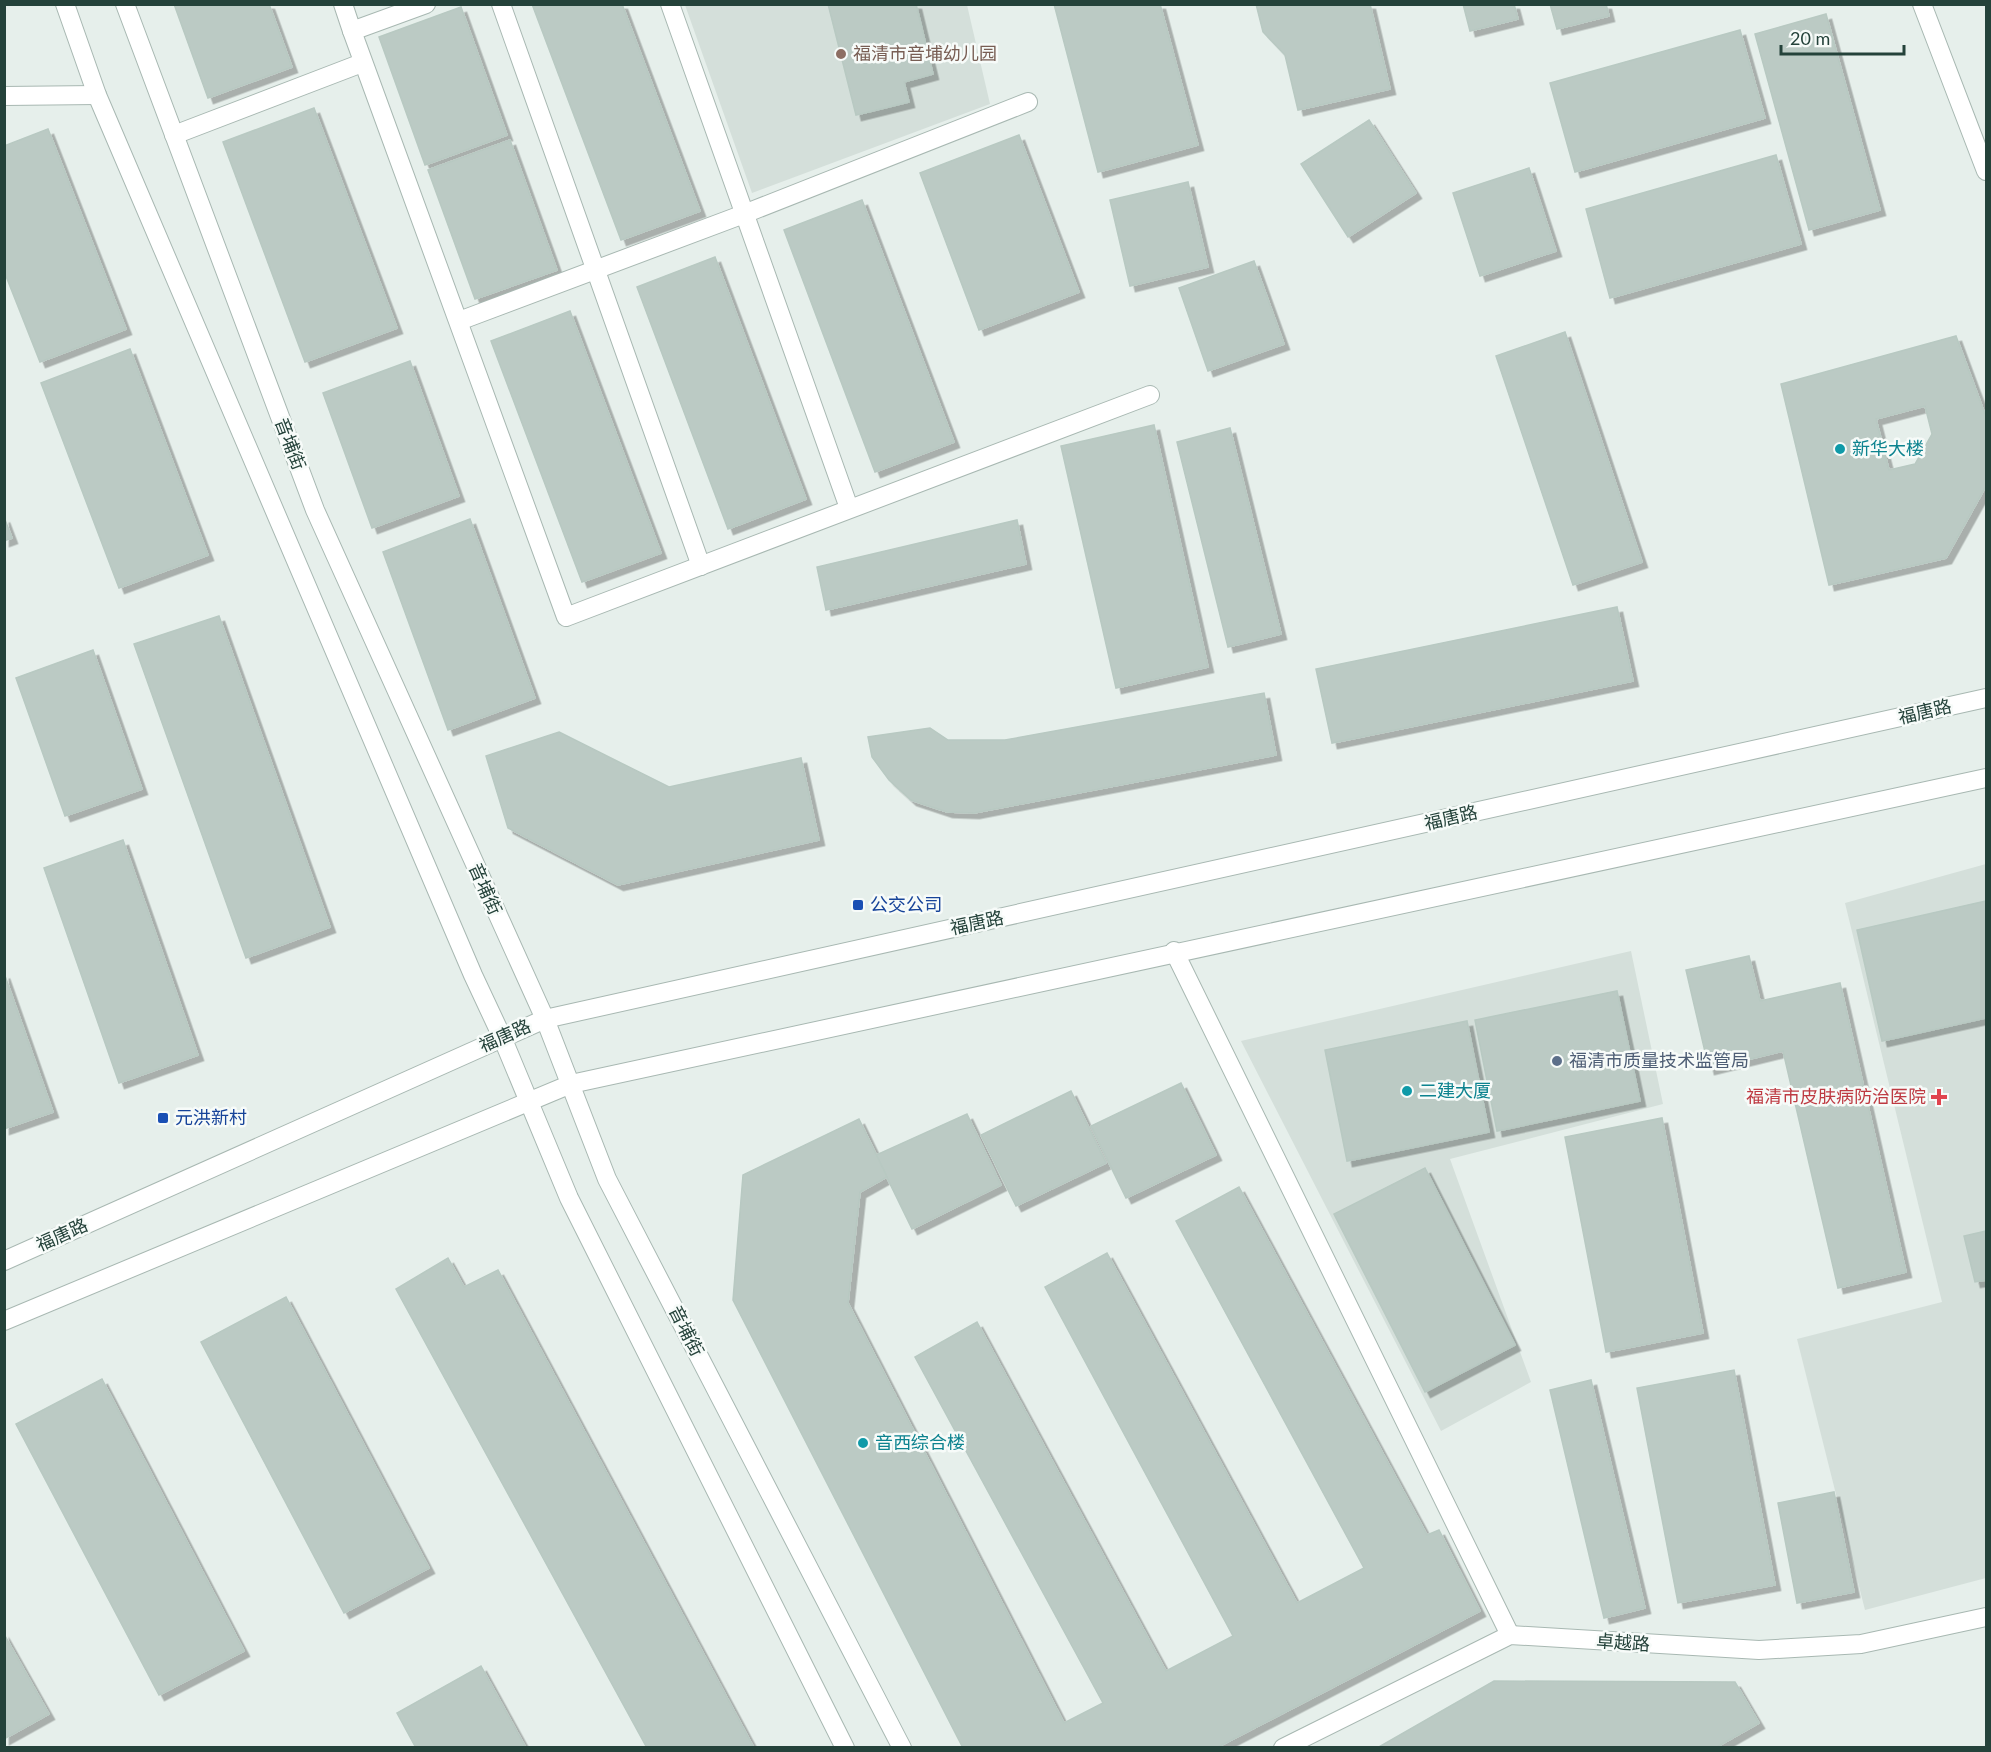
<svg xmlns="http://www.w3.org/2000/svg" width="1991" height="1752" viewBox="0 0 1991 1752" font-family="Lato,'Noto Sans SC',sans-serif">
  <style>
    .built { fill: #d4dfda }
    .building { fill: #bbcac4; stroke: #b8c9c2; stroke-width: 1.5; fill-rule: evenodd; filter: url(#shadow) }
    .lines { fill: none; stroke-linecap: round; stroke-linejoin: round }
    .minor-casing { stroke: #a8b8b2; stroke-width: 20 }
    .minor { stroke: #fff; stroke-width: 18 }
    .education-dot { fill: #8d6e63; stroke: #f7fbf9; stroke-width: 2 }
    .culture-dot { fill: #0f9aa8; stroke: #f7fbf9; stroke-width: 2 }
    .transit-dot { fill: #1a4fb4; stroke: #f7fbf9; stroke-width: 2 }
    .service-dot { fill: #5c6f8a; stroke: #f7fbf9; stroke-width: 2 }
    .health-dot { fill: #e0444e; stroke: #f7fbf9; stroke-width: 2 }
    .labels { text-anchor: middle; stroke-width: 5; stroke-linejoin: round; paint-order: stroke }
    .education-label { font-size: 18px; fill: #785e54; stroke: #f7fbf9; text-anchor: start }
    .street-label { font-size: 18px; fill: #24423a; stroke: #f7fbf9 }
    .culture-label { font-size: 18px; fill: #0d838f; stroke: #f7fbf9; text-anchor: start }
    .transit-label { font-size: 18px; fill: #164399; stroke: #f7fbf9; text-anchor: start }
    .service-label { font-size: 18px; fill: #4e5e75; stroke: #f7fbf9; text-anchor: start }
    .health-label { font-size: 18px; fill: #be3a42; stroke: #f7fbf9; text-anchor: end }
  </style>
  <defs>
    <filter id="shadow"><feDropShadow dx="5.5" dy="5.5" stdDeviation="0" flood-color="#0004"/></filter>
  </defs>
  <rect width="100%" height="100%" fill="#e6efeb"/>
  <g class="built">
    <path d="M685 5H967L990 104 752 193Z"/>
    <path d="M1986 864V1578L1865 1610 1797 1339 1942 1302 1845 903Z"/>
    <path d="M1631 951 1663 1104 1450 1159 1531 1382 1441 1431 1241 1041Z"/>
  </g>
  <g class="building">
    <path d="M174 4H269L292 67 208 98Z"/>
    <path d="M532 4H622L700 211 621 240Z"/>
    <path d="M828 4H916L933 74 904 82 909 102 856 115Z"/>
    <path d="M1054 4H1160L1198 145 1098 172Z"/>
    <path d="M1256 4H1370L1390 89 1298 110 1285 55 1263 32Z"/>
    <path d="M1463 4H1514L1518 19 1470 31Z"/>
    <path d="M1550 4H1606L1609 16 1557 29Z"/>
    <path d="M461 7 507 135 425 165 379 37Z"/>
    <path d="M1826 14 1880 210 1809 230 1755 34Z"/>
    <path d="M1740 30 1765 118 1575 172 1550 83Z"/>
    <path d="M314 108 397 328 305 362 223 142Z"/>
    <path d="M1369 120 1416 193 1348 237 1301 164Z"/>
    <path d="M48 129 126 329 40 362 4 271V146Z"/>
    <path d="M1019 135 1079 292 979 330 920 173Z"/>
    <path d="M510 140 557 270 475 299 428 170Z"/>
    <path d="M1776 155 1801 244 1610 298 1586 209Z"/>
    <path d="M1529 168 1556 251 1480 276 1453 193Z"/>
    <path d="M1188 182 1208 267 1130 286 1110 200Z"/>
    <path d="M862 200 954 442 875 472 784 230Z"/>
    <path d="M715 257 806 499 728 529 637 287Z"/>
    <path d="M1254 261 1284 344 1208 371 1179 288Z"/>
    <path d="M570 311 661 553 582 582 491 341Z"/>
    <path d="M1565 332 1642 562 1573 585 1496 356Z"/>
    <path d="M1956 336 1986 417V486L1946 558 1829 585 1781 384ZM1925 406 1932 434 1915 464 1889 470 1876 419Z"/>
    <path d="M130 349 208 555 119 588 41 383Z"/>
    <path d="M410 361 459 496 372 528 323 393Z"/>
    <path d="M1154 425 1208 667 1116 688 1061 446Z"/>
    <path d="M1230 428 1281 634 1228 647 1177 442Z"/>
    <path d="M4 517 12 538 4 541Z"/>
    <path d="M470 519 535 698 448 730 383 552Z"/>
    <path d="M1017 520 1026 564 826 610 817 567Z"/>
    <path d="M1617 607 1633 681 1332 743 1316 669Z"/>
    <path d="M219 616 330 927 246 958 134 644Z"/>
    <path d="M93 650 142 789 65 816 16 678Z"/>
    <path d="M1264 693 1276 755 974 813 947 812 911 800 889 780 872 757 868 737 930 728 948 740H1005Z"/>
    <path d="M559 732 669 787 801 758 819 840 618 885 508 828 486 756Z"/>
    <path d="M123 840 198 1055 119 1083 44 868Z"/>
    <path d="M1986 901V1018L1882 1041 1857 930Z"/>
    <path d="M1749 956 1760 1001 1840 983 1906 1272 1838 1288 1783 1051 1709 1069 1686 970Z"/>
    <path d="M4 973 53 1112 4 1129Z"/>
    <path d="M1617 991 1640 1101 1497 1131 1475 1020Z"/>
    <path d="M1467 1021 1489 1132 1347 1161 1325 1050Z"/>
    <path d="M1181 1083 1216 1155 1126 1198 1091 1126Z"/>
    <path d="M1071 1091 1106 1163 1016 1206 981 1135Z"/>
    <path d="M967 1114 1001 1185 912 1229 876 1155Z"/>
    <path d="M1662 1118 1703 1333 1606 1352 1565 1137Z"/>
    <path d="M859 1119 887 1177 860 1192 848 1303 1064 1723 1103 1703 915 1357 977 1322 1166 1671 1233 1636 1045 1287 1107 1253 1297 1603 1364 1568 1176 1221 1239 1187 1427 1535 1439 1530 1480 1611 1216 1748H963L733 1300 743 1175Z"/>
    <path d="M1425 1168 1515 1345 1425 1392 1334 1214Z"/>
    <path d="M1986 1231V1280L1975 1282 1964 1236Z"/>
    <path d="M448 1258 464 1287 498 1270 754 1748H647L396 1289Z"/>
    <path d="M286 1297 429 1568 344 1613 201 1342Z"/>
    <path d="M1734 1370 1775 1585 1678 1603 1637 1388Z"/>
    <path d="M102 1379 244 1651 159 1695 16 1424Z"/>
    <path d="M1591 1380 1645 1608 1604 1618 1550 1390Z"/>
    <path d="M1834 1492 1854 1592 1797 1603 1778 1503Z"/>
    <path d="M4 1634 49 1714 4 1739Z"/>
    <path d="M481 1666 526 1748H416L397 1713Z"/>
    <path d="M1494 1681 1735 1682 1759 1723 1715 1748H1377Z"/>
  </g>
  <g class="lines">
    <g class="minor-casing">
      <g id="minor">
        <path d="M65 4 97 95 473 975 502 1037 569 1198 845 1748"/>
        <path d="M125 4 315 510 545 1019 607 1179 902 1748"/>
        <path d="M343 4 352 31 426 4"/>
        <path d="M501 4 701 566"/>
        <path d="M670 4 849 508"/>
        <path d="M1922 4 1986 171"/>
        <path d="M352 31 566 617 1150 395"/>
        <path d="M4 96 97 95"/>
        <path d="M174 135 362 63"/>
        <path d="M459 321 744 214 1028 102"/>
        <path d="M1174 951 1510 1635"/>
        <path d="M4 1261 545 1019 1986 698"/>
        <path d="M4 1321 571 1084 1986 778"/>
        <path d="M1283 1748 1510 1635 1759 1650 1861 1644 1986 1617"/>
      </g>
    </g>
    <use href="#minor" class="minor"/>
  </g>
  <circle class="education-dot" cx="841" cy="54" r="6"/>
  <g class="culture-dot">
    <circle cx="1840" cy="449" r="6"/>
    <circle cx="1407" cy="1091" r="6"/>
    <circle cx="863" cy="1443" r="6"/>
  </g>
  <g class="transit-dot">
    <rect x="852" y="899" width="12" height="12" rx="3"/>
    <rect x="157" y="1112" width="12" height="12" rx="3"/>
  </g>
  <circle class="service-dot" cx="1557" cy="1061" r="6"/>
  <path class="health-dot" d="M1936 1088h6v6h6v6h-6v6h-6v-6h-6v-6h6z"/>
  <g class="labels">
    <g class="education-label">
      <text x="853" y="60">福清市音埔幼儿园</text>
    </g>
    <g class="street-label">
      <text transform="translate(290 444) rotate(69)" y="6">音埔街</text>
      <text transform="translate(1925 712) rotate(-13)" y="6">福唐路</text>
      <text transform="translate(1451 818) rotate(-13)" y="6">福唐路</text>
      <text transform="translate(485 889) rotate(66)" y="6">音埔街</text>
      <text transform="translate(977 923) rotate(-12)" y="6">福唐路</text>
      <text transform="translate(505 1036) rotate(-24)" y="6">福唐路</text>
      <text transform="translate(62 1235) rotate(-24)" y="6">福唐路</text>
      <text transform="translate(686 1331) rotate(63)" y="6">音埔街</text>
      <text transform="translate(1623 1643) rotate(4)" y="6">卓越路</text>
    </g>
    <g class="culture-label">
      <text x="1852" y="455">新华大楼</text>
      <text x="1419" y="1097">二建大厦</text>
      <text x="875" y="1449">音西综合楼</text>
    </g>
    <g class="transit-label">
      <text x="870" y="911">公交公司</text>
      <text x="175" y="1124">元洪新村</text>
    </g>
    <g class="service-label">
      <text x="1569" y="1067">福清市质量技术监管局</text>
    </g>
    <g class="health-label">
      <text x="1926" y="1103">福清市皮肤病防治医院</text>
    </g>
  </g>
  <rect width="1991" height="1752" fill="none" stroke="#24423a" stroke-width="12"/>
  <path d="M1781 45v9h123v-9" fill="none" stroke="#24423a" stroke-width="3"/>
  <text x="1790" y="45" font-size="18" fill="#24423a" stroke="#f7fbf9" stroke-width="4.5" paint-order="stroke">20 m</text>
</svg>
